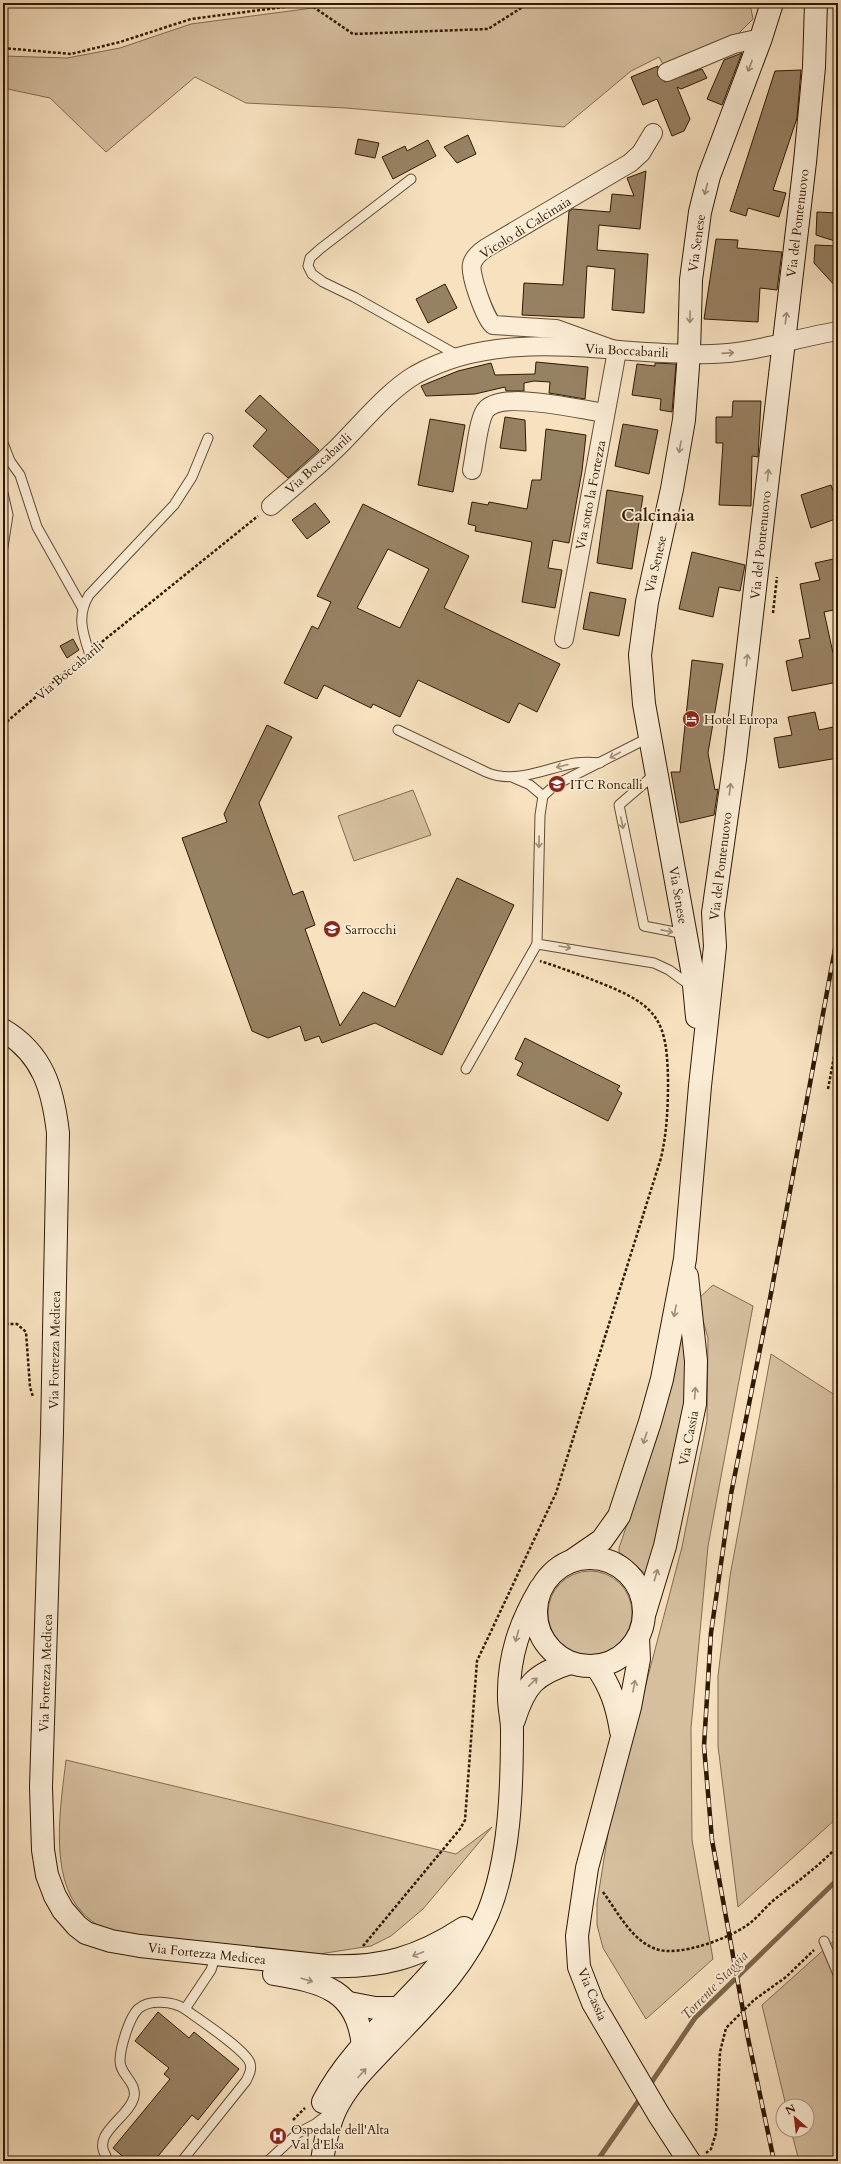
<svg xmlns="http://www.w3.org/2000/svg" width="841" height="2164" viewBox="0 0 841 2164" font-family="Cardo,serif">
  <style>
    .green { fill: #d5bf9f; stroke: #826c50 }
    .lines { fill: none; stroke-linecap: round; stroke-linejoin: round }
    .stream { stroke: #7e684c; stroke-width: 5 }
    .building { fill: #978163; stroke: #2f1900; fill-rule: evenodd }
    .service-casing { stroke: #614b30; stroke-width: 11 }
    .minor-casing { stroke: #614b30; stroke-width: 20 }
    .secondary-casing { stroke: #2f1900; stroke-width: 24 }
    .path { stroke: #2f1900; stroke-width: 2.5; stroke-dasharray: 3 2; stroke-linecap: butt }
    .service { stroke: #faecd5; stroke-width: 9 }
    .minor { stroke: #faecd5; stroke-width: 18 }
    .secondary { stroke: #faecd5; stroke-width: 22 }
    .rail-casing { stroke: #2f1900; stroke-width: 4.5 }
    .rail { stroke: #faecd5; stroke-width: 3; stroke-dasharray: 9; stroke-linecap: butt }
    .oneway { stroke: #9f8d75 }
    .labels { text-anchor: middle; stroke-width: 3.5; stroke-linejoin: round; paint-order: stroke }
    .street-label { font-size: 13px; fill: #2f1900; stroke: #faecd5 }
    .poi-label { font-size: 13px; fill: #2f1900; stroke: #faecd5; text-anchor: start }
    .water-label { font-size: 14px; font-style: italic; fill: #644e32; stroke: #faecd5 }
    .district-label { font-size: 17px; font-weight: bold; fill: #2f1900; stroke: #faecd5 }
  </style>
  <rect width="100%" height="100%" fill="#f7e1bf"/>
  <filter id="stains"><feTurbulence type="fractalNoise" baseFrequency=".005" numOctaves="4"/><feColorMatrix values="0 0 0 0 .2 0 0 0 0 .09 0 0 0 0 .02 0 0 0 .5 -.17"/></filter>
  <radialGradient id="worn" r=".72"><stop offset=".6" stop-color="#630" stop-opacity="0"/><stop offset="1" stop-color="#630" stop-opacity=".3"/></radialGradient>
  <g class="green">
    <path d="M351 3 750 4 753 19 730 42 666 70 659 57 631 71 564 127 346 108 246 103 195 77 106 152 50 98 3 88V56L67 58 120 48 191 24Z"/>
    <path d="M413 790 431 835 354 861 338 816Z"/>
    <path d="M713 1285 753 1306 708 1546 691 1728 692 1840 713 1959 646 2019 603 1948 597 1925V1903L610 1821 682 1547 707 1421 708 1338 697 1300Z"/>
    <path d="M684 1332 685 1393 683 1428 647 1575 619 1552V1548L657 1437 672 1379 678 1334Z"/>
    <path d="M771 1354 838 1397V1817L738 1907 718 1746V1676L730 1576Z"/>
    <circle cx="590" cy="1613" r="42"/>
    <path d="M66 1760 456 1854 492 1827 423 1909 391 1936 371 1946 319 1954 109 1932C99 1926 90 1921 82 1912 48 1877 61 1803 66 1760Z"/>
    <path d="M838 1937V2161H799L791 2130H807V2106H786L762 2005Z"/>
  </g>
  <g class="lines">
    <g class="stream">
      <path d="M649 2086 695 2018 838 1879"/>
      <path d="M597 2161 642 2096"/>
    </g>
  </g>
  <g class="building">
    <path d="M742 53 722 105 707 99 724 60Z"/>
    <path d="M658 66V76L665 82 702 69 707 78 681 89 677 87 690 119 684 131 672 136 657 99 643 105 631 77Z"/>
    <path d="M801 70 797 118 773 190 786 193 779 217 748 208 746 216 730 211 775 71Z"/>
    <path d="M468 135 476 154 457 163 444 147Z"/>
    <path d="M358 139 379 143 375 158 355 154Z"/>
    <path d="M428 140 436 156 393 179 382 157 405 146 407 151Z"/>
    <path d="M646 171 640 229 599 225 597 250 648 254 644 313 612 310 615 269 587 266 584 318 522 315 524 283 563 285 569 211 573 209 610 212 612 194 634 196 627 178Z"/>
    <path d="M817 212 838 213V242L816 235Z"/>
    <path d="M716 239 738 240 737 248 782 252 777 290 760 288 758 322 704 319Z"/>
    <path d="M815 245 838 246V289L814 263Z"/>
    <path d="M445 284 457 308 428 323 416 299Z"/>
    <path d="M536 362 588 367 585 399 549 393 550 382 534 381 524 383V391H506L505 387 475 394 426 396 421 386 458 371 491 363 495 375 535 374Z"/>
    <path d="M655 363 676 364 672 412 660 410 661 399 632 395 637 364 655 366Z"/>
    <path d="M260 395 319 450 288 478 253 446 267 430 245 411Z"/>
    <path d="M733 401H761L758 457 752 456 751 506 719 505 723 443H716V417H732Z"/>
    <path d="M505 417 525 420 526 451 500 448Z"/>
    <path d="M430 419 465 425 453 492 418 485Z"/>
    <path d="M623 424 658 430 649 474 615 466Z"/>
    <path d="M546 429 586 435 582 471 569 543 553 540 548 568 562 570 555 608 522 602 532 542 475 531 476 526 468 524 472 502 488 505 489 502 527 509 532 480H541Z"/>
    <path d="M831 485 838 504V518L811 528 801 495Z"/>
    <path d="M607 490 643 496 632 569 597 563Z"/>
    <path d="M315 503 330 522 307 539 292 520Z"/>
    <path d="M363 504 469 556 444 608 560 664 537 712 519 703 509 723 418 680 400 717 373 704 371 708 324 685 317 699 284 683 312 626 318 629 331 602 317 596ZM388 549 429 569 400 628 357 608Z"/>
    <path d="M692 552 745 565 740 591 719 587 713 617 679 609Z"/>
    <path d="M838 558V609L824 612 833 653 838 652V682L792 691 786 661 803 657 799 640 810 638 800 584 820 580 815 563Z"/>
    <path d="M590 592 626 599 619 636 583 629Z"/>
    <path d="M73 639 79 650 67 658 60 646Z"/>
    <path d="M692 660 723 664 708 753 715 790 718 789 714 815 680 823 671 772H680Z"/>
    <path d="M815 712 819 730 838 726V758L779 768 774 738 792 735 788 717Z"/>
    <path d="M267 725 292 737 259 803 293 895 303 891 315 925 305 929 340 1026 363 992 395 1007 457 878 514 905 442 1055 375 1023 322 1043 319 1036 305 1041 300 1026 268 1038 252 1031 182 838 227 822 224 814Z"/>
    <path d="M525 1038 620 1086 617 1090 622 1093 608 1121 517 1075 523 1063 515 1059Z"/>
    <path d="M158 2012 189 2038 194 2032 239 2069 198 2120 192 2115 154 2161H128L113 2148 170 2079 164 2074 169 2068 135 2041Z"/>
  </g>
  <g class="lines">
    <g class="service-casing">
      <g id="service">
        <path d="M411 179 320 249 310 258 308 266 312 274 323 282 354 297 459 356"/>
        <path d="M3 443 10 461 20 475 37 527 82 607"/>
        <path d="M3 493 8 515 3 547"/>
        <path d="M89 652C82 631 77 615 89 595L174 505 192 477 208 438"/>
        <path d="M398 730 486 772C515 785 546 768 575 763 583 762 592 762 600 763"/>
        <path d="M650 737 555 785 543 796 540 815 537 944 654 963 669 970 691 986"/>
        <path d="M655 774 619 805 644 926 685 934"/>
        <path d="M514 778 530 785 543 796"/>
        <path d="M466 1069 537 944"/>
        <path d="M824 1941 838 1974"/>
        <path d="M185 2009 211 1970 216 1954"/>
        <path d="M106 2156C91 2133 129 2118 134 2097 137 2082 120 2075 120 2061 120 2048 129 2018 138 2009 149 1999 173 2001 185 2009 198 2019 245 2049 250 2063 252 2070 249 2075 246 2081L182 2161"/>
        <path d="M268 2161 298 2133 315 2124 328 2114"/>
      </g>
    </g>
    <g class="minor-casing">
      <g id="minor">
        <path d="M667 72 734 44 761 38"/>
        <path d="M472 470C475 456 478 421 485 411 499 389 581 410 605 413"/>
        <path d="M271 506C294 486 318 467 339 446 362 423 388 391 415 375 506 324 614 357 712 354 755 353 795 338 838 331"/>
        <path d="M564 639 617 351 556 329 493 325C485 318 469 274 472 264 474 257 480 252 486 248L630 163 641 153 653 133"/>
      </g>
    </g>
    <g class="secondary-casing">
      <g id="secondary">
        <path d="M697 1017 693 975 644 704 640 655 647 602 672 489 684 420 689 353 691 280 700 212 709 176 761 38 772 3"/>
        <path d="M3 1030C43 1054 53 1089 58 1133L52 1432 41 1787 43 1850 47 1875 55 1896 63 1910 77 1926 86 1933 111 1941 140 1946 327 1966C382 1968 418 1958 464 1928"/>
        <circle cx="590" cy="1612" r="54"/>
        <path d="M573 1560 602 1540 619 1516 650 1422 662 1379 685 1259 700 1086 713 966 715 946 713 913 735 759 805 162 814 67 816 3"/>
        <path d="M645 1612 665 1546 695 1404 696 1361 687 1276"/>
        <path d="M638 1638 639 1659 630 1707 587 1868 577 1936 579 1967 593 2003 659 2115 689 2161"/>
        <path d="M596 1666C611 1687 617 1706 621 1731"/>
        <path d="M514 1720C525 1685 535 1674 570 1663"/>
        <path d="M274 1974C323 1982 358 1990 363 2047"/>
        <path d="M349 2003 375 2008H407"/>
        <path d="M323 2102C356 2037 422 1996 460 1935"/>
        <path d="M322 2161C325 2141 329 2120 339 2103 351 2081 371 2062 388 2044 429 2001 464 1969 488 1913 510 1859 512 1788 512 1730 512 1719 509 1708 509 1698 508 1657 520 1623 540 1589"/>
      </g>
    </g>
    <g class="path">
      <path d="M309 4 353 34 488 29 529 3"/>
      <path d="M3 48 71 54 120 42 191 19 315 3"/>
      <path d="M773 613 777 577"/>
      <path d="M98 645 258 516"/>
      <path d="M3 725 80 659"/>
      <path d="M828 1089 838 1035"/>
      <path d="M3 1328 5 1324H17L26 1332 30 1387 33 1397"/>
      <path d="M603 1892C617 1911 632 1941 656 1949 679 1957 727 1939 746 1926 757 1919 765 1907 775 1899 797 1882 819 1866 838 1846"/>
      <path d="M833 1933 838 1928"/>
      <path d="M363 1946 460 1829 465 1820 477 1661 556 1493 661 1158C667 1132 668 1107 668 1080 667 1021 658 1006 603 984 583 976 562 968 540 961"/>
      <path d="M293 2120 305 2108"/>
      <path d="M706 2153 711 2149 716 2133 720 2052 726 2028 754 2000 786 1977 814 1950"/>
    </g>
    <use href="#service" class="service"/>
    <use href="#minor" class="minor"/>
    <use href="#secondary" class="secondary"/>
    <g class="rail-casing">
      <path id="rail" d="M774 2161 748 2038 712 1840 704 1746 711 1633 731 1494 769 1304 838 933"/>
    </g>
    <use href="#rail" class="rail"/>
  </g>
  <defs><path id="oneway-shaft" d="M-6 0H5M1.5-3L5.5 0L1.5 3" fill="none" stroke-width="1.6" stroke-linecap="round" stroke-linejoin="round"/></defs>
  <g class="oneway">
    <use href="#oneway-shaft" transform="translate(750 66) rotate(111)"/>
    <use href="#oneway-shaft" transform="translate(706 189) rotate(105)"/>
    <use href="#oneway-shaft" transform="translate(690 317) rotate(91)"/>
    <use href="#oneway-shaft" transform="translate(786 318) rotate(-83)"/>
    <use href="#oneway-shaft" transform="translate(728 353) rotate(-4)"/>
    <use href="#oneway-shaft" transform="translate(680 447) rotate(100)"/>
    <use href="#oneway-shaft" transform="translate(768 475) rotate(-84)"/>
    <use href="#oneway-shaft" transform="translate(747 660) rotate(-83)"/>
    <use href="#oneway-shaft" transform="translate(615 755) rotate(152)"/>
    <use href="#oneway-shaft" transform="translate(562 766) rotate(166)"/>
    <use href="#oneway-shaft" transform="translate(730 789) rotate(-83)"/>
    <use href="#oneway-shaft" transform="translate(622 823) rotate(78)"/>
    <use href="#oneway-shaft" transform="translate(539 842) rotate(91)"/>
    <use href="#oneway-shaft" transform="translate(667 931) rotate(11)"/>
    <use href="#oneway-shaft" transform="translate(565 947) rotate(10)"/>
    <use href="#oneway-shaft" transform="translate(675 1311) rotate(101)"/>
    <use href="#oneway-shaft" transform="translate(695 1393) rotate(-86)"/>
    <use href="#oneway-shaft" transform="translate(645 1438) rotate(108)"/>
    <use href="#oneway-shaft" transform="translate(656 1575) rotate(-73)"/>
    <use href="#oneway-shaft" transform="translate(517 1636) rotate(105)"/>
    <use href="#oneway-shaft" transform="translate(533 1682) rotate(-44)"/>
    <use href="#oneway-shaft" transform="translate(634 1686) rotate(-80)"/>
    <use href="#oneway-shaft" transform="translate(418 1954) rotate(158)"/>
    <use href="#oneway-shaft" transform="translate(307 1980) rotate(16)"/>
    <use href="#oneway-shaft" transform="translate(362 2073) rotate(-48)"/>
  </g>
  <defs>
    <g id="hotel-disc" transform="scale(0.9)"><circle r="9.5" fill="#8f2418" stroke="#faecd5"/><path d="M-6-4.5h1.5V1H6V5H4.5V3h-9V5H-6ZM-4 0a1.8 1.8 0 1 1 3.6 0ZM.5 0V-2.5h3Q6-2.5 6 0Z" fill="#fff"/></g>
    <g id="school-disc" transform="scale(0.9)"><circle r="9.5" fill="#8f2418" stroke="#faecd5"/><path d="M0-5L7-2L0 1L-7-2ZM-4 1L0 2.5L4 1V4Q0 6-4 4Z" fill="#fff"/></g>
    <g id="hospital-disc" transform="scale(0.9)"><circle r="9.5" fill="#8f2418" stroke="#faecd5"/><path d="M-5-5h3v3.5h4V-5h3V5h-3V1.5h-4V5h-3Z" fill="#fff"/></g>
  </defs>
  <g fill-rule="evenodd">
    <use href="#hotel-disc" x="691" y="719"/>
    <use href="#school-disc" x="557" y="784"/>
    <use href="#school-disc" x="332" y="929"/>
    <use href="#hospital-disc" x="278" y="2136"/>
  </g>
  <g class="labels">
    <g class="street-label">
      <text transform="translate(797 223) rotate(-83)" y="5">Via del Pontenuovo</text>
      <text transform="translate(525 227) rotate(-32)" y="5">Vicolo di Calcinaia</text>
      <text transform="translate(696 243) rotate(-82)" y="5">Via Senese</text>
      <text transform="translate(627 350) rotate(3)" y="5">Via Boccabarili</text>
      <text transform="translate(318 463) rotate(-42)" y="5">Via Boccabarili</text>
      <text transform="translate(590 495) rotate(-79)" y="5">Via sotto la Fortezza</text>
      <text transform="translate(760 545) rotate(-84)" y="5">Via del Pontenuovo</text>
      <text transform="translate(655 564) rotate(-77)" y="5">Via Senese</text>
      <text transform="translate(69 670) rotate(-40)" y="5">Via Boccabarili</text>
      <text transform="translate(720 866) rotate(-83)" y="5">Via del Pontenuovo</text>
      <text transform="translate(679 895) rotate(80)" y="5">Via Senese</text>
      <text transform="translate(54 1350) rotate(-89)" y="5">Via Fortezza Medicea</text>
      <text transform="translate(688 1438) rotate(-79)" y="5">Via Cassia</text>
      <text transform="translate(45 1673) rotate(-88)" y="5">Via Fortezza Medicea</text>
      <text transform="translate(207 1953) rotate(6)" y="5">Via Fortezza Medicea</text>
      <text transform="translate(593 1994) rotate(67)" y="5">Via Cassia</text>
    </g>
    <g class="poi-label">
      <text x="704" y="724">Hotel Europa</text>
      <text x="570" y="789">ITC Roncalli</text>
      <text x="345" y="934">Sarrocchi</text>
      <text x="291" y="2134">Ospedale dell'Alta<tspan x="291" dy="15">Val d'Elsa</tspan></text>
    </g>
    <g class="water-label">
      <text transform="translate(714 1985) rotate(-46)" y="5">Torrente Staggia</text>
    </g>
    <g class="district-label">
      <text x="658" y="521">Calcinaia</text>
    </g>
  </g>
  <rect width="841" height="2164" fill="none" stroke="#f7e1bf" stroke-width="16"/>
  <rect x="4" y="4" width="833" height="2156" fill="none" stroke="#2f1900" stroke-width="2"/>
  <rect x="8" y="8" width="825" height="2148" fill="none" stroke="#2f1900"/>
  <g transform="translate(795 2118) rotate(332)"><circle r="19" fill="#faecd5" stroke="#a99880"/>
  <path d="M0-3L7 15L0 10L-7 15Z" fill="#8f2418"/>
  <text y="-6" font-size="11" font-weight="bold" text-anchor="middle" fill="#2f1900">N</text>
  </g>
  <rect width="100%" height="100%" filter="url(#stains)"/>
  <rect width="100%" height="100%" fill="url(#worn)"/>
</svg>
